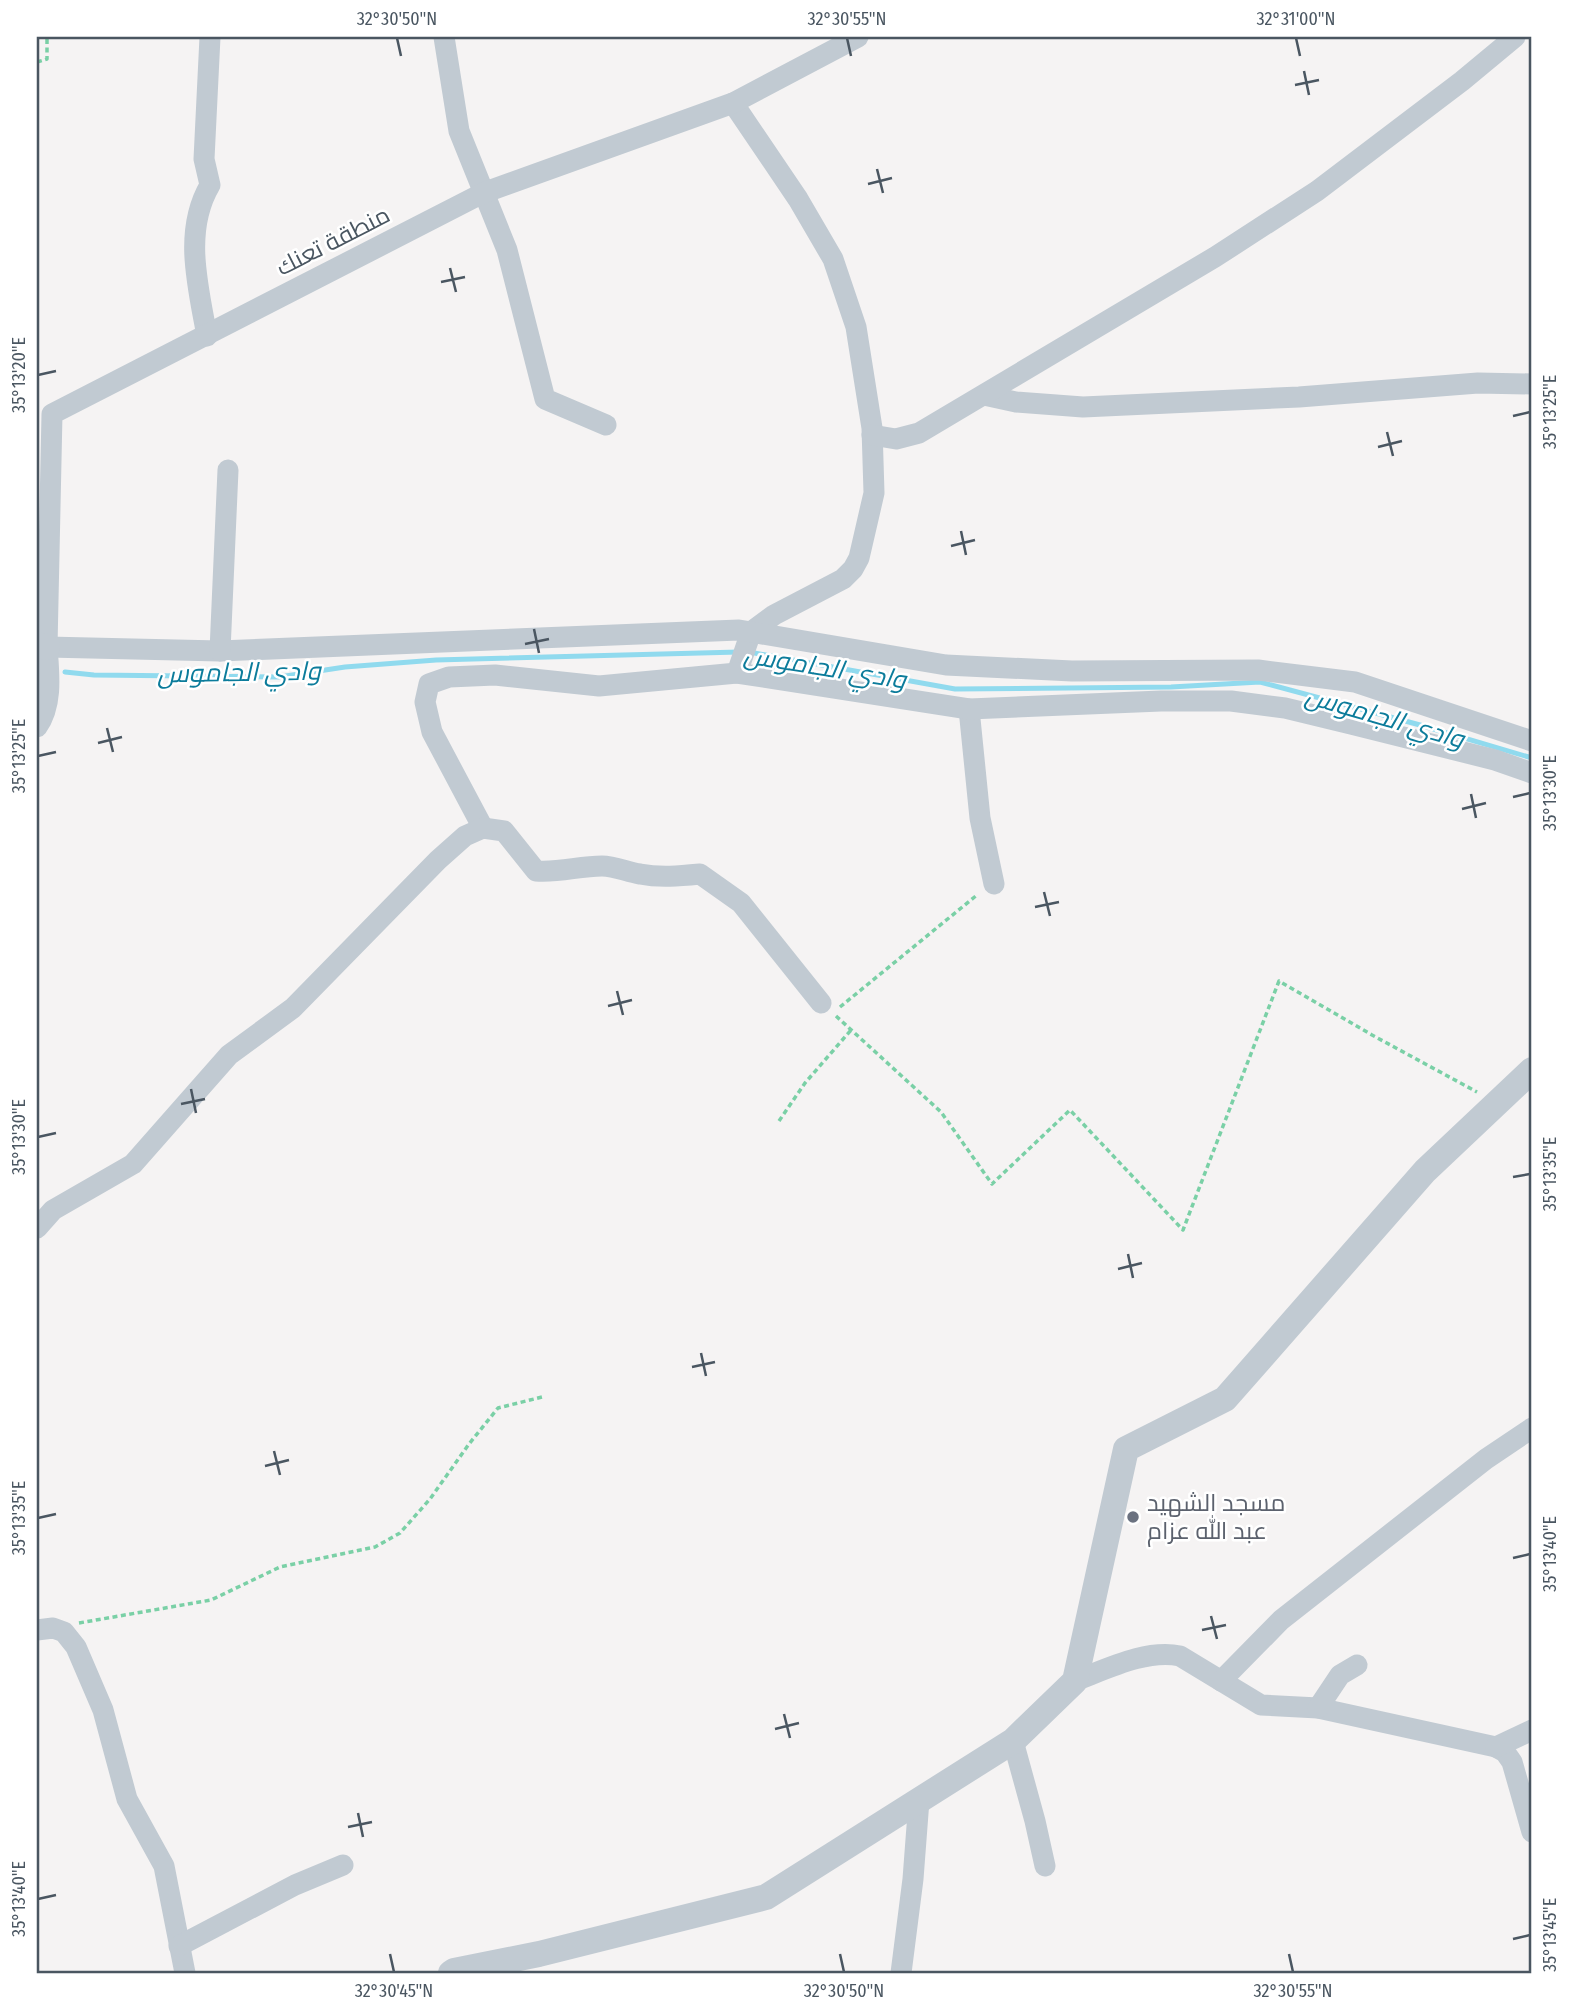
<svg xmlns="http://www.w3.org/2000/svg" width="1569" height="2010" viewBox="0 0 1569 2010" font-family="'Fira Sans Condensed',Cairo,sans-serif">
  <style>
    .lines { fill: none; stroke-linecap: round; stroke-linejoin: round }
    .stream { stroke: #90daee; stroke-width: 5 }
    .path { stroke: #7ad0a6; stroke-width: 3.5; stroke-dasharray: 5 3.5; stroke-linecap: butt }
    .minor { stroke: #c1cad2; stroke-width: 21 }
    .tertiary { stroke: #c1cad2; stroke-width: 26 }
    .ticks { fill: none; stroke: #4a5661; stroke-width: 2.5 }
    .worship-dot { fill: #6b7280; stroke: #fff; stroke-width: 2.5 }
    .labels { text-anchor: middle; stroke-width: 5; stroke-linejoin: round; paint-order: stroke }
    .street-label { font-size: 24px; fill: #4a5661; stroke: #fff }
    .worship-label { font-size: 24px; fill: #5b616d; stroke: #fff; text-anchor: start }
    .water-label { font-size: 26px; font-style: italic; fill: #0c7c9b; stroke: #fff }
    .neatline { fill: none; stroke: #4a5661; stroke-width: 2.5 }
    .ticks-label { font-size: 18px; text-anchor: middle; fill: #4a5661 }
  </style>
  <rect width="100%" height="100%" fill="#f5f3f3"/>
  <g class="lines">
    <g class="stream">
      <path d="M749 652 955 689 1171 687 1260 682 1420 725 1532 758"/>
      <path d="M65 672 94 675 279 677 345 667 436 660 739 652"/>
    </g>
    <g class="path">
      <path d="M37 62 47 59V37"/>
      <path d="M840 1007 977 895"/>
      <path d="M836 1016 941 1112 992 1184 1070 1110 1183 1230 1279 981 1372 1035 1477 1092"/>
      <path d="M779 1121 805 1083 851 1030"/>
      <path d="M79 1623 211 1600 280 1567 375 1547 400 1533 430 1499 469 1444 498 1408 542 1397"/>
    </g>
    <g class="minor">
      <path d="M444 37 459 131 507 250 545 399 606 425"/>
      <path d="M733 103 798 199 833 259 856 327 872 428 874 493 859 558 853 569 843 579 774 615 751 632 737 673"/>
      <path d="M207 336C198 286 183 231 210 185L204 159 210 37"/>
      <path d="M984 395 1016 402 1083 407 1299 397 1478 383 1532 384"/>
      <path d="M872 435 896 439 919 433 1215 257 1317 191 1462 81 1515 37"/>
      <path d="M47 647 220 651 739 630 946 665 1072 671 1258 670 1355 682 1532 741"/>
      <path d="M220 651 228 470"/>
      <path d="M969 709 980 818 994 884"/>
      <path d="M37 727C53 705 49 673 47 647L52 414 483 193 733 103 858 37"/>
      <path d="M483 828 432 732 425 702 429 684 449 677 495 675 599 686 737 673 969 709 1161 701H1231L1285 708 1351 724 1495 760 1532 773"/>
      <path d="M37 1228 53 1210 133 1164 229 1055 293 1008 438 860 465 836 483 828 504 831 536 871C559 873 579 866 602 866 615 866 627 872 640 874 660 878 680 876 700 874L741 903 821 1003"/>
      <path d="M37 1630 53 1628 64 1632 76 1647 103 1710 127 1799 164 1866 185 1973"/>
      <path d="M1075 1681C1107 1669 1146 1649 1180 1656L1261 1705 1318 1708 1496 1747 1505 1752 1512 1762 1532 1832"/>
      <path d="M1221 1681 1281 1620 1486 1459 1532 1428"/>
      <path d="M1318 1708 1340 1675 1357 1665"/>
      <path d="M1013 1741 1035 1821 1045 1866"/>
      <path d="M1496 1747 1532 1730"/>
      <path d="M179 1946 295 1885 343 1865"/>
      <path d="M901 1973 913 1879 919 1800"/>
    </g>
    <g class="tertiary">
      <path d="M37 645 47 647"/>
      <path d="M451 1973 454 1971 539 1954 766 1897 1013 1741 1075 1681 1126 1449 1225 1399 1425 1171 1532 1070"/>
    </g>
  </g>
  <path class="ticks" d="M397 38 401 56M847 38 851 56M1296 38 1300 56M1304 71 1309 95M1295 85 1319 80M877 169 883 193M868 184 892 178M450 268 456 292M441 282 465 277M38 375 56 371M1513 416 1530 412M1387 432 1393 456M1378 447 1402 441M961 531 966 555M951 546 975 540M534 629 539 653M525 644 549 639M107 728 113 752M98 743 122 737M38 756 56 752M1471 794 1476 818M1513 797 1530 793M1462 809 1486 803M1044 892 1050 916M1035 907 1059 902M617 991 623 1015M608 1006 632 1000M191 1089 196 1113M181 1104 205 1099M38 1137 56 1133M1513 1177 1530 1174M1128 1254 1133 1278M1118 1269 1142 1263M701 1353 706 1376M692 1367 715 1362M274 1451 280 1475M265 1466 289 1460M38 1518 56 1514M1513 1558 1530 1554M1211 1616 1217 1639M1202 1630 1226 1625M784 1714 790 1738M775 1729 799 1723M358 1813 363 1837M348 1827 372 1822M38 1899 56 1895M1513 1939 1530 1935M390 1954 394 1972M840 1954 844 1972M1289 1954 1293 1972"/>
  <circle class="worship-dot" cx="1133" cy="1517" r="7"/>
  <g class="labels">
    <g class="street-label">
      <text transform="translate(333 241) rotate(-27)" y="8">منطقة تعنك</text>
    </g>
    <g class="worship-label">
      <text x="1147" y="1511">مسجد الشهيد<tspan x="1147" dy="28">عبد الله عزام</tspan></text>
    </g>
    <g class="water-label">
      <text transform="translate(825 667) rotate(9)" y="9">وادي الجاموس</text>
      <text transform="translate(239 672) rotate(-1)" y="9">وادي الجاموس</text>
      <text transform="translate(1385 717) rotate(16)" y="9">وادي الجاموس</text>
    </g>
  </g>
  <rect width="1569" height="2010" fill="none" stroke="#ffffff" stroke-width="77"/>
  <rect x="38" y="38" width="1492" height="1934" class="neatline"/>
  <g class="ticks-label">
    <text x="397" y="25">32°30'50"N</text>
    <text x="847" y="25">32°30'55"N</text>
    <text x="1296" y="25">32°31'00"N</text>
    <text transform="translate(19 375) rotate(-90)" y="6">35°13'20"E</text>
    <text transform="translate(1550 412) rotate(-90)" y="6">35°13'25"E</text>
    <text transform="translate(19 756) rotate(-90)" y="6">35°13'25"E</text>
    <text transform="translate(1550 793) rotate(-90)" y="6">35°13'30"E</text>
    <text transform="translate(19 1137) rotate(-90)" y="6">35°13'30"E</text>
    <text transform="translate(1550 1174) rotate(-90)" y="6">35°13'35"E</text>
    <text transform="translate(19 1518) rotate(-90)" y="6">35°13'35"E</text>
    <text transform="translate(1550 1554) rotate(-90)" y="6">35°13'40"E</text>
    <text transform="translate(19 1899) rotate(-90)" y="6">35°13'40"E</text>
    <text transform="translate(1550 1935) rotate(-90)" y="6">35°13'45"E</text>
    <text x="394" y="1997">32°30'45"N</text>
    <text x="844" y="1997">32°30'50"N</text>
    <text x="1293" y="1997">32°30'55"N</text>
  </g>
</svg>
